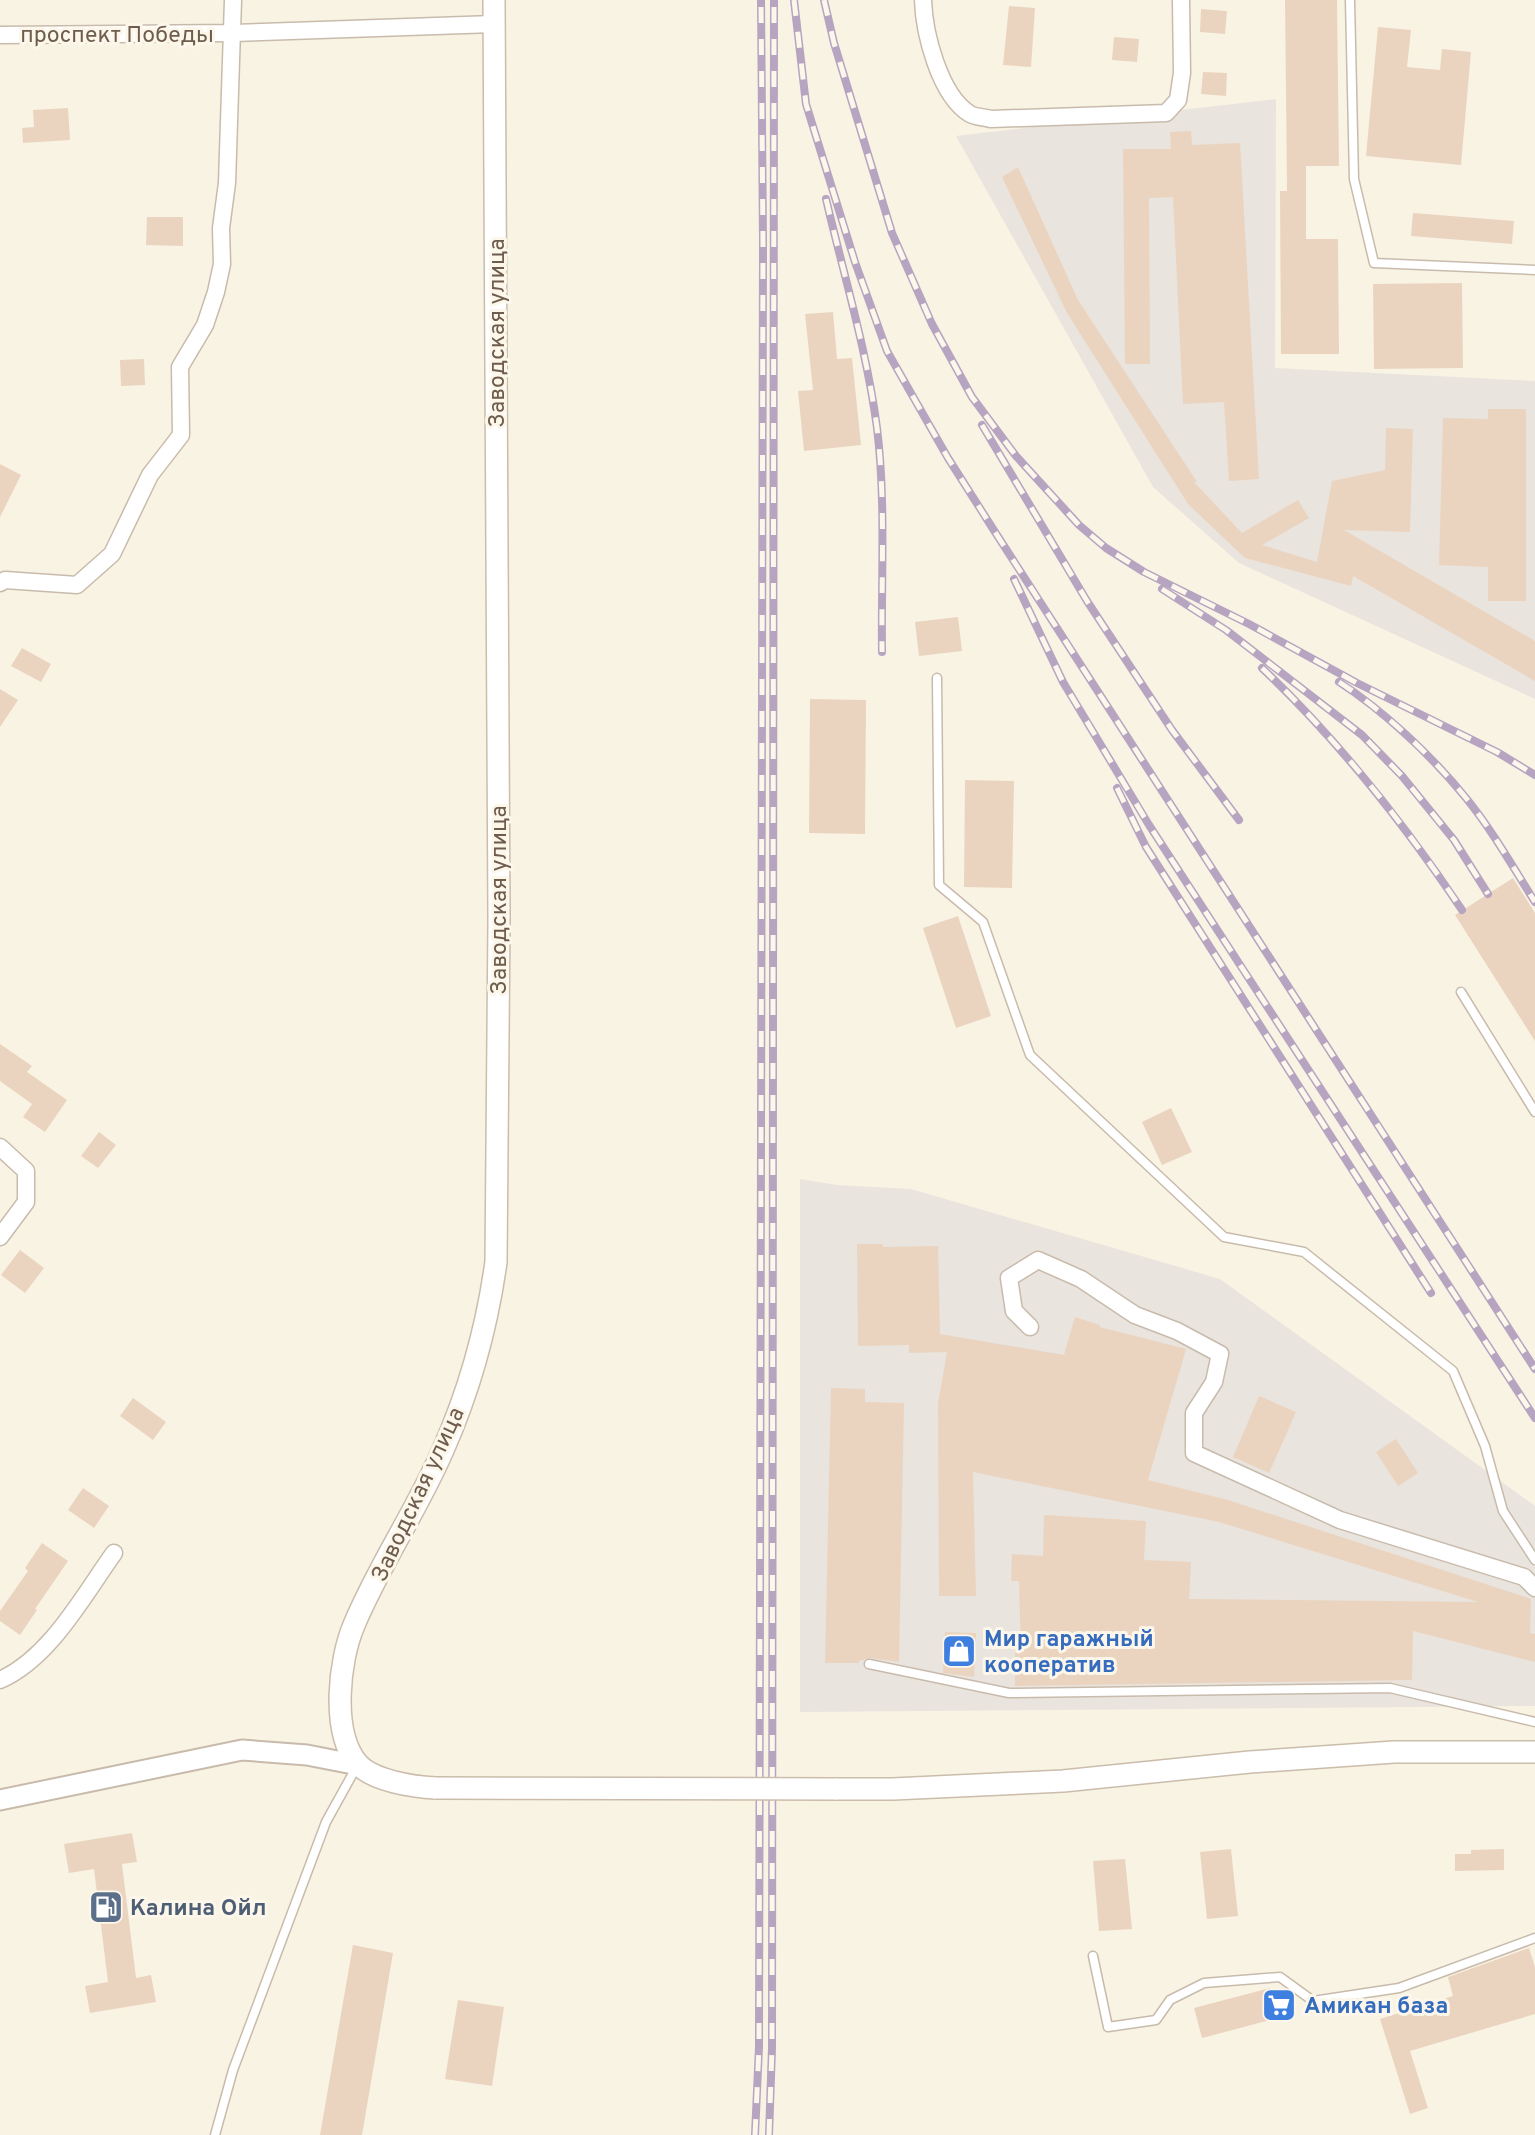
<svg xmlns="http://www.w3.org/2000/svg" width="1535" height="2135" viewBox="0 0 1535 2135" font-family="Overpass,sans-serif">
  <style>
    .industrial { fill: #e9e4de }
    .building { fill: #ebd4bf }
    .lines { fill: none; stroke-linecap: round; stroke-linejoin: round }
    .service-casing { stroke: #c8bbac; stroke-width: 11 }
    .minor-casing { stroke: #c8bbac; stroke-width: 19 }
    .tertiary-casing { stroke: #c8bbac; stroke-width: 23 }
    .secondary-casing { stroke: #cbbcab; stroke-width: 24 }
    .service { stroke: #fff; stroke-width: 8 }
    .minor { stroke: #fff; stroke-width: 16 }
    .tertiary { stroke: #fff; stroke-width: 19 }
    .secondary { stroke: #fff; stroke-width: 21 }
    .rail-casing { stroke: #b6a4c1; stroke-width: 8 }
    .rail { stroke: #fcf7ea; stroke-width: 5; stroke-dasharray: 16; stroke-linecap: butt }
    .secondary-bridge-casing { stroke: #cbbcab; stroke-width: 24; stroke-linecap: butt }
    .secondary-bridge { stroke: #fff; stroke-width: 21 }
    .labels { text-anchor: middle; stroke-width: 6; stroke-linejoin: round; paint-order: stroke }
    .street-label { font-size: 23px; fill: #6e5c4d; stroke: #fcf7ea }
    .shop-label { font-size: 23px; font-weight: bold; fill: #366cbe; stroke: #fcf7ea; text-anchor: start }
    .service-label { font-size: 23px; font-weight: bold; fill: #4e5e75; stroke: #fcf7ea; text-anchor: start }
  </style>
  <rect width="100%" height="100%" fill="#f9f3e4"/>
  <g class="industrial">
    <path d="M1276 99 1275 368 1535 381V699L1239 563 1153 487 956 136Z"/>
    <path d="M800 1179 837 1185 911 1189 1220 1279 1535 1506V1706L800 1712Z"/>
  </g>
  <g class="building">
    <path d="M1285 0H1337L1339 166H1306V239H1338L1339 354H1281L1280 191H1287Z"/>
    <path d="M1009 6 1035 8 1031 67 1003 65Z"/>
    <path d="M1201 9 1227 11 1225 34 1200 32Z"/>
    <path d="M1378 27 1411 30 1407 67 1440 70 1442 49 1471 52 1461 165 1366 156Z"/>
    <path d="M1114 37 1139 39 1137 62 1112 60Z"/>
    <path d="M1203 72 1227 73 1226 96 1201 94Z"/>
    <path d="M68 108 70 140 23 143 22 128 34 127 33 110Z"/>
    <path d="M1191 131 1192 145 1240 143 1259 479 1229 481 1224 402 1183 404 1173 197 1149 198 1150 364H1125L1123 149H1171L1170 132Z"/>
    <path d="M1018 167 1078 300 1197 482H1194L1242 533 1298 500 1309 518 1262 545 1317 562 1332 481 1385 470 1386 428 1413 429 1410 532 1344 530 1535 641V681L1353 576 1351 586 1245 558 1188 504 1067 313 1002 177Z"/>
    <path d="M1413 213 1514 221 1512 244 1411 236Z"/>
    <path d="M147 217H183V246L146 245Z"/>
    <path d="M1462 283 1463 368 1374 369 1373 284Z"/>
    <path d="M833 312 837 359 852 358 861 445 804 451 798 391 813 390 805 314Z"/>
    <path d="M144 359 145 385 121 386 120 360Z"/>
    <path d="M1488 409H1526V601H1488V567L1439 565 1443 418 1488 419Z"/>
    <path d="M0 464 21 475 0 517Z"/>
    <path d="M958 617 962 651 919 656 915 622Z"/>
    <path d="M22 648 51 664 41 682 11 666Z"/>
    <path d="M0 689 18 700 0 727Z"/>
    <path d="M810 699 866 700 865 834 809 833Z"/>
    <path d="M965 780 1014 781 1012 888 964 887Z"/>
    <path d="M1513 878 1535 913V1041L1455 915Z"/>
    <path d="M958 916 991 1016 956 1028 923 928Z"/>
    <path d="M0 1044 32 1066 27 1072 67 1100 45 1132 23 1117 32 1104 0 1081Z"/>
    <path d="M1171 1108 1192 1152 1162 1165 1142 1122Z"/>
    <path d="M99 1132 116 1145 98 1168 81 1156Z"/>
    <path d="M857 1244H883V1247L938 1246 940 1334 1064 1355 1075 1317 1100 1325V1327L1186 1349 1148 1480 1228 1500 1531 1599 1530 1633 1535 1634V1662L1413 1631 1412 1680 1015 1686V1653H1021L1019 1581H1011L1012 1554 1043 1556 1044 1515 1146 1521 1144 1560 1191 1562 1189 1599 1478 1602 1219 1522 973 1472 976 1596H939L938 1404 947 1352 909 1353V1345L858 1346Z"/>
    <path d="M20 1250 44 1268 25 1293 1 1275Z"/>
    <path d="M831 1388 865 1389V1402L904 1403 899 1662 870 1658 859 1661V1663H825Z"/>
    <path d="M1259 1396 1296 1412 1269 1473 1233 1457Z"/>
    <path d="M133 1398 166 1422 153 1440 120 1416Z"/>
    <path d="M1396 1439 1418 1473 1398 1486 1376 1452Z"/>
    <path d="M83 1488 109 1506 94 1528 68 1510Z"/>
    <path d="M42 1543 68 1561 35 1609 37 1610 20 1635 0 1621V1611L28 1571 25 1568Z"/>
    <path d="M945 1632 976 1633 974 1677 943 1673Z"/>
    <path d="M132 1833 137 1862 122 1864 136 1978 151 1975 156 2002 90 2013 85 1986 108 1982 94 1869 69 1873 64 1844Z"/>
    <path d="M1231 1849 1238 1916 1207 1919 1200 1852Z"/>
    <path d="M1504 1849V1870L1455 1871V1854H1471V1850Z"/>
    <path d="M1125 1859 1132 1929 1099 1931 1093 1861Z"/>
    <path d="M353 1945 393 1953 362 2135H320Z"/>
    <path d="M1529 1948 1535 1967V2014L1410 2051 1428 2108 1410 2114 1380 2019 1453 1996 1448 1977Z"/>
    <path d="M1270 1988 1278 2018 1202 2038 1194 2008Z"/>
    <path d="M458 2000 504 2007 492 2086 445 2079Z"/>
  </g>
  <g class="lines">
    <g class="service-casing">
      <g id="service">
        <path d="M1350 0 1354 179 1374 263 1535 270"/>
        <path d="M937 678 939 885 983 922 1030 1055 1224 1237 1304 1252 1453 1371 1485 1446 1503 1511 1535 1560"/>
        <path d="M1461 992 1535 1112"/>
        <path d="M869 1664 1009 1693 1390 1688 1535 1722"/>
        <path d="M1093 1956 1108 2027 1156 2020 1170 2000 1204 1983 1280 1977 1313 2001 1399 1988 1535 1938"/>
        <path d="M215 2135 233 2070 326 1822 357 1766"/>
      </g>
    </g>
    <g class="minor-casing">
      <g id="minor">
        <path d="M923 0C924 32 939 95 970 114 975 117 984 117 991 119L1166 113 1178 100 1182 73 1181 0"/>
        <path d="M0 35 234 33 494 24"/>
        <path d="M0 583 5 580 77 585 112 554 150 475 181 435 180 367 205 325 216 292 222 264 221 228 227 183 233 0"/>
        <path d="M0 1147 26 1171V1202L0 1237"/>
        <path d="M1030 1327 1014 1311 1009 1278 1038 1260 1081 1279 1135 1315 1177 1331 1220 1354 1214 1382 1194 1413V1453L1340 1520 1524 1577 1535 1588"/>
        <path d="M0 1680C50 1658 83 1596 114 1553"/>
      </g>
    </g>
    <g class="tertiary-casing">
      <path id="tertiary" d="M0 1800 242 1750 307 1755 358 1765"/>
    </g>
    <g class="secondary-casing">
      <g id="secondary">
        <path d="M436 1788C414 1787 372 1781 357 1763 331 1731 339 1660 354 1625 379 1565 417 1510 443 1450 470 1389 487 1327 496 1262L499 920 494 0"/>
        <path d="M835 1789H893L1063 1781 1250 1762 1394 1752H1535"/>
      </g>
    </g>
    <use href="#service" class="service"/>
    <use href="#minor" class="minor"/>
    <use href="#tertiary" class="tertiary"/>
    <use href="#secondary" class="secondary"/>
    <g class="rail-casing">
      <g id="rail">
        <path d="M794 0 806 104 855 262 887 351 948 458 995 532 1535 1369"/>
        <path d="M824 0 834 43 892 233 932 324 972 397 1016 456 1079 525 1106 548 1144 572 1249 624 1357 683 1497 752 1535 775"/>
        <path d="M826 199C844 276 867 351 877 428 886 500 881 580 882 652"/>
        <path d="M982 425 1087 601 1172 730 1239 820"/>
        <path d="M1014 579 1063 682 1149 825 1535 1418"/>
        <path d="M1162 589 1226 630 1362 735 1402 776 1454 840 1488 894"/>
        <path d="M1262 668C1339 741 1403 822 1462 910"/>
        <path d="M1339 682C1384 711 1432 756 1466 798 1492 830 1513 867 1535 902"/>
        <path d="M1117 788 1146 847 1431 1293"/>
        <path d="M755 2135 759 2047 763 243 761 0"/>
        <path d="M769 2135 772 2048 774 0"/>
      </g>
    </g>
    <use href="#rail" class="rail"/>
    <g class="secondary-bridge-casing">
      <path id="secondary-bridge" d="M436 1788 835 1789"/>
    </g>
    <use href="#secondary-bridge" class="secondary-bridge"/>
  </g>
  <defs>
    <g id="shop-square" transform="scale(1.75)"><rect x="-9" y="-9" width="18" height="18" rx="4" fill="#3f7fe0" stroke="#fcf7ea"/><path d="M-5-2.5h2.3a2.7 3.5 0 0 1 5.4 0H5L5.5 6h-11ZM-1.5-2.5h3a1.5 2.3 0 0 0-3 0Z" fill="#fff"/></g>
    <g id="fuel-square" transform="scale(1.75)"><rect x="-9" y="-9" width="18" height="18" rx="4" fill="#5c6f8a" stroke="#fcf7ea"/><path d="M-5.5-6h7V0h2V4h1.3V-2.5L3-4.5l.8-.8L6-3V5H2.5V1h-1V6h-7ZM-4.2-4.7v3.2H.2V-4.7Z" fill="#fff"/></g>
    <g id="supermarket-square" transform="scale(1.75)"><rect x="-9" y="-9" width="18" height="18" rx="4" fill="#3f7fe0" stroke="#fcf7ea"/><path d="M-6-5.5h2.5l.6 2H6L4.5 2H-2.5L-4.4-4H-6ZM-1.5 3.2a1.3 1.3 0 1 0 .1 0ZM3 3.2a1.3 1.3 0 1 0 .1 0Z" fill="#fff"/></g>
  </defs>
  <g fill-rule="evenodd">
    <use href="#shop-square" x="959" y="1651"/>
    <use href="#fuel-square" x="106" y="1907"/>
    <use href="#supermarket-square" x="1279" y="2005"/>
  </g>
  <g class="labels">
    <g class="street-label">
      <text x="117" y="42">проспект Победы</text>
      <text transform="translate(496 333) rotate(-90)" y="8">Заводская улица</text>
      <text transform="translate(498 900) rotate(-90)" y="8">Заводская улица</text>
      <text transform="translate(417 1494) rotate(-65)" y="8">Заводская улица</text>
    </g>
    <g class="shop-label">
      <text x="984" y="1646">Мир гаражный<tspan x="984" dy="26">кооператив</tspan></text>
      <text x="1304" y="2013">Амикан база</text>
    </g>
    <g class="service-label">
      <text x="130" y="1915">Калина Ойл</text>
    </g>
  </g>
</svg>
